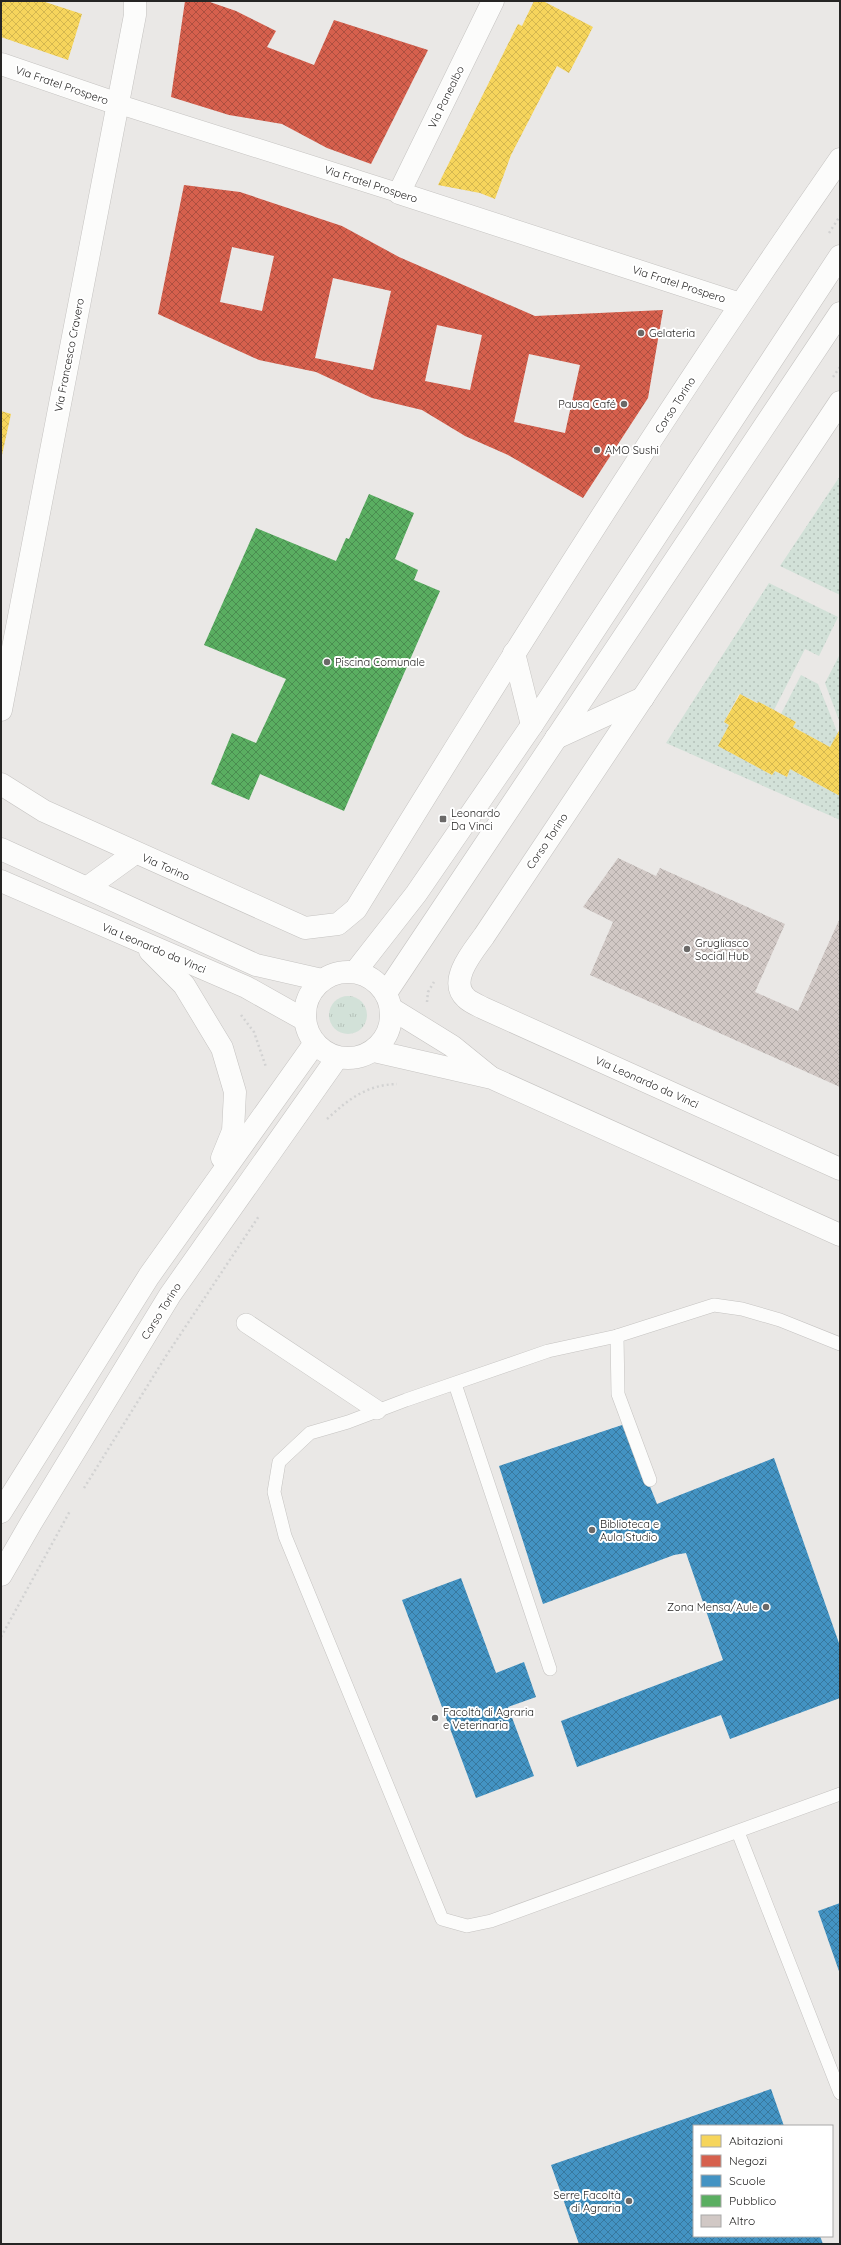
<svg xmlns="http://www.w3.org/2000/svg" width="841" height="2245" viewBox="0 0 841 2245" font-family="Quicksand,sans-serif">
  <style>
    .grass { fill: url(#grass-tufts) }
    .garden { fill: url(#garden-dots) }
    .homes { fill: url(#homes-cross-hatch) }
    .shops { fill: url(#shops-cross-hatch); fill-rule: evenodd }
    .schools { fill: url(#schools-cross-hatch) }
    .public { fill: url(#public-cross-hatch) }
    .building { fill: url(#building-cross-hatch) }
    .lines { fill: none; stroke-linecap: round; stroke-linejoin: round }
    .service-casing { stroke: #c5c3c1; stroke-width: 14 }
    .pedestrian-casing { stroke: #c5c3c1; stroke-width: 20 }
    .minor-casing { stroke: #c5c3c1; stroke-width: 23 }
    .tertiary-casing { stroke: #c5c3c1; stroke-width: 23 }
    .path { stroke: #d2d2d2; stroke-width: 2.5; stroke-dasharray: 2 3; stroke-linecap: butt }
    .service { stroke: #fcfcfb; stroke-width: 13 }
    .pedestrian { stroke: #fcfcfb; stroke-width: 19 }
    .minor { stroke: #fcfcfb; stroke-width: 22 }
    .tertiary { stroke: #fcfcfb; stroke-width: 22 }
    .poi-dot { fill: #6b6968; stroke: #fff; stroke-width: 1.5 }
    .labels { text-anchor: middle; stroke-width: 4; stroke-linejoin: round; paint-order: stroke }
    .street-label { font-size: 11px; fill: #262524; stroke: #fff }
    .poi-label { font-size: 11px; fill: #262524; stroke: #fff; text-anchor: start }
  </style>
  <defs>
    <pattern id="grass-tufts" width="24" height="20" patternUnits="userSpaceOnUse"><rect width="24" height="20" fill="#d2e1d8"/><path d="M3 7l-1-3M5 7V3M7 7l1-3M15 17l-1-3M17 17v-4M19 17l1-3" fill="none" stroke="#b4c1b9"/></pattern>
    <pattern id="garden-dots" width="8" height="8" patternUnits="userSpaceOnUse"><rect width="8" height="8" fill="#d2e1d8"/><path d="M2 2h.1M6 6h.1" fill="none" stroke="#b4c1b9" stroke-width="1.8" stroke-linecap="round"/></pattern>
    <pattern id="homes-cross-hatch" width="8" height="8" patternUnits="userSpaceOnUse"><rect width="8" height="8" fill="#f6d55c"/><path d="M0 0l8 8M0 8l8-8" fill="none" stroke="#d3b750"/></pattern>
    <pattern id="shops-cross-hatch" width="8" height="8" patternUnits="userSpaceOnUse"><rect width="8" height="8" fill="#d6604d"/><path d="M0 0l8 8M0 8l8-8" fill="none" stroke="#ad4f40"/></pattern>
    <pattern id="schools-cross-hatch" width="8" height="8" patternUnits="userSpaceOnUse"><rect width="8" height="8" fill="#4393c3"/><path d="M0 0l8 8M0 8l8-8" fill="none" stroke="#38789e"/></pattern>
    <pattern id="public-cross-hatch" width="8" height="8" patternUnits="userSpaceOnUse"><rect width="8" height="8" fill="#5aae61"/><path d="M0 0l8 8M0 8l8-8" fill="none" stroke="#4a8d50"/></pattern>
    <pattern id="building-cross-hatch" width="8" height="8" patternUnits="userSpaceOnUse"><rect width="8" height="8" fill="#d1c8c5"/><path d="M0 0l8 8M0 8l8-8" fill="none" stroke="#b3aca9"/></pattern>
  </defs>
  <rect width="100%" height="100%" fill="#eae8e6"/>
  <circle class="grass" cx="348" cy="1015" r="19"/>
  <g class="garden">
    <path d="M840 476V595L780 566Z"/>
    <path d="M769 583 838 617 819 656 805 649 774 710 739 694 724 722 729 725 719 746 772 775 775 771 787 777 790 769 840 796V820L666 743Z"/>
    <path d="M840 654V723L825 683Z"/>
    <path d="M801 675 818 684 838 734 830 747 793 727 796 722 781 714Z"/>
  </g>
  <g class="homes">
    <path d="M1 1H42L82 14 68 60 1 37Z"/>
    <path d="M534 1H543L593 27 569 73 557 66 511 155 495 199 480 193 438 185 518 24 522 26Z"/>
    <path d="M1 411 11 414 2 455H1Z"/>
    <path d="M740 694 757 703 759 702 796 722 793 727 830 747 840 729V796L790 769 787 777 775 771 772 775 718 746 729 725 724 722Z"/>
  </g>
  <g class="shops">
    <path d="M185 1H207L236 11 276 31 267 47 314 65 334 20 428 50 371 164 327 148 282 124 229 115 171 97Z"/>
    <path d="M184 185 240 192 342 226 399 257 535 316 663 310 648 398 583 498 508 455 465 436 422 410 372 398 316 372 259 360 158 314ZM232 247 274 256 262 311 220 302ZM333 278 391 291 373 370 315 358ZM437 325 482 335 470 390 425 381ZM529 354 580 365 565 433 514 422Z"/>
  </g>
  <g class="schools">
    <path d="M625 1424 657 1504 774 1458 840 1646V1698L730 1739 721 1715 577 1767 561 1721 723 1660 686 1553 674 1555 543 1604 499 1466Z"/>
    <path d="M461 1578 496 1673 524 1662 536 1697 508 1707 534 1776 476 1798 402 1600Z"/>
    <path d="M840 1903V1974L818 1911Z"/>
    <path d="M771 2089 784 2126H694V2236H820L823 2244H579L551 2165Z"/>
  </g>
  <path class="public" d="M369 494 414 513 395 559 418 570 414 580 440 591 344 811 260 774 249 800 211 784 232 733 256 743 286 679 204 645 256 528 336 561 346 538 349 539Z"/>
  <path class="building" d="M618 858 656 876 660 868 785 924 755 992 798 1011 840 918V1087L590 975 613 922 583 907Z"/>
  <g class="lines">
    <g class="service-casing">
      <g id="service">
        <path d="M617 1336 618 1394 650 1480"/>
        <path d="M840 1344 780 1320 742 1309 714 1305 617 1336 548 1351 406 1400 348 1422 310 1433 279 1462 274 1492 285 1536 442 1919 467 1926 491 1921 840 1794"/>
        <path d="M455 1384 550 1669"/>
        <path d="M738 1832 840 2093"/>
      </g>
    </g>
    <g class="pedestrian-casing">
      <g id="pedestrian">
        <path d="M118 104 399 193"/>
        <path d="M246 1323 377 1410"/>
      </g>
    </g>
    <g class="minor-casing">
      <g id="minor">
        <path d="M493 1 399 193 740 304"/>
        <path d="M1 64 118 104"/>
        <path d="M840 402 484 936C474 950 447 981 466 998 470 1002 477 1005 483 1008L840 1169"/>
        <path d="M514 653 532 725"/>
        <path d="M1 710 135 15V1"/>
        <path d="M556 738 643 698"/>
        <path d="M1 784 44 811 305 928 338 924 356 909C512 655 670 403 840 159"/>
        <path d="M88 887 135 853"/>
        <path d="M392 1009 452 1046 489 1076"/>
        <path d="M374 1051 492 1078 840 1235"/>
      </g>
    </g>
    <g class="tertiary-casing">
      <g id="tertiary">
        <path d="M1 849 256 965 322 980"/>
        <path d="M1 881 246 987 305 1020"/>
        <path d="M150 951 184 985 222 1048 235 1092 233 1131 222 1158"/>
        <circle cx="348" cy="1015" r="43"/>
        <path d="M355 972 416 894 532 725 840 256"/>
        <path d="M386 993 840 313"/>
        <path d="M1 1512 149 1276 315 1043"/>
        <path d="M1 1575 31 1523 170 1295 337 1058"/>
      </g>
    </g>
    <g class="path">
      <path d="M829 233 840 216"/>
      <path d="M833 377 840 367"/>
      <path d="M427 1002 428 992 434 982"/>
      <path d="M241 1015 254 1032 266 1067"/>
      <path d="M327 1119C349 1099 366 1085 397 1084"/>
      <path d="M84 1488 166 1356 259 1216"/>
      <path d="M1 1637 70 1511"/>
    </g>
    <use href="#service" class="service"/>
    <use href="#pedestrian" class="pedestrian"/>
    <use href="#minor" class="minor"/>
    <use href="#tertiary" class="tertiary"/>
  </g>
  <g class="poi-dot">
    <circle cx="641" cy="333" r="4"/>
    <circle cx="624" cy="404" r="4"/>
    <circle cx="597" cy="450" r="4"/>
    <circle cx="327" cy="662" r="4"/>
    <rect x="439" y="815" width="8" height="8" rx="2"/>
    <circle cx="687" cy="949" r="4"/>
    <circle cx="592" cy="1530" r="4"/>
    <circle cx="766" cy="1607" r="4"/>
    <circle cx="435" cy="1718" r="4"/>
    <circle cx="629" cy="2201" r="4"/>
  </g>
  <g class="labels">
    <g class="street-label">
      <text transform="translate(62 85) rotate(19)" y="4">Via Fratel Prospero</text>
      <text transform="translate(446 97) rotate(-64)" y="4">Via Panealbo</text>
      <text transform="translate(371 184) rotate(18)" y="4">Via Fratel Prospero</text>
      <text transform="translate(679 284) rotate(18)" y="4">Via Fratel Prospero</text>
      <text transform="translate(69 355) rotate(-79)" y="4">Via Francesco Cravero</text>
      <text transform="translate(675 405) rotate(-57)" y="4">Corso Torino</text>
      <text transform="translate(547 841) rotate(-56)" y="4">Corso Torino</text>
      <text transform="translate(166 867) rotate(24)" y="4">Via Torino</text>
      <text transform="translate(154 948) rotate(23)" y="4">Via Leonardo da Vinci</text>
      <text transform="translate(647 1082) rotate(24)" y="4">Via Leonardo da Vinci</text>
      <text transform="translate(161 1311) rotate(-58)" y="4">Corso Torino</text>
    </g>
    <g class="poi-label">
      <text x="649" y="337">Gelateria</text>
      <text x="616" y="408" text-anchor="end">Pausa Café</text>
      <text x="605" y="454">AMO Sushi</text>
      <text x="335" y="666">Piscina Comunale</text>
      <text x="451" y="817">Leonardo<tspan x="451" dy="13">Da Vinci</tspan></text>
      <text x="695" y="947">Grugliasco<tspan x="695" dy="13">Social Hub</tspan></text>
      <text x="600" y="1528">Biblioteca e<tspan x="600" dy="13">Aula Studio</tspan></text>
      <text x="758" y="1611" text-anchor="end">Zona Mensa/Aule</text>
      <text x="443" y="1716">Facoltà di Agraria<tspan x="443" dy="13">e Veterinaria</tspan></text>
      <text x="621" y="2199" text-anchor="end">Serre Facoltà<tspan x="621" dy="13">di Agraria</tspan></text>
    </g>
  </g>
  <rect width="841" height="2245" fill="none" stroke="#262524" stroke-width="4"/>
  <rect x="693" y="2125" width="140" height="112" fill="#ffffff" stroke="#a8a8a7"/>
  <rect x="701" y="2135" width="20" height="12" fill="#f6d55c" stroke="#a8a8a7"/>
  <text x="729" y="2145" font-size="12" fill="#262524">Abitazioni</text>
  <rect x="701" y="2155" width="20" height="12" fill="#d6604d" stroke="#a8a8a7"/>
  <text x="729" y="2165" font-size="12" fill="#262524">Negozi</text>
  <rect x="701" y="2175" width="20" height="12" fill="#4393c3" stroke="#a8a8a7"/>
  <text x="729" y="2185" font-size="12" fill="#262524">Scuole</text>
  <rect x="701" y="2195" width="20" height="12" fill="#5aae61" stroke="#a8a8a7"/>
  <text x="729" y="2205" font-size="12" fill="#262524">Pubblico</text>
  <rect x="701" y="2215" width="20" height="12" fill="#d1c8c5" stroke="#a8a8a7"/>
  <text x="729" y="2225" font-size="12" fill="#262524">Altro</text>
</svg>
